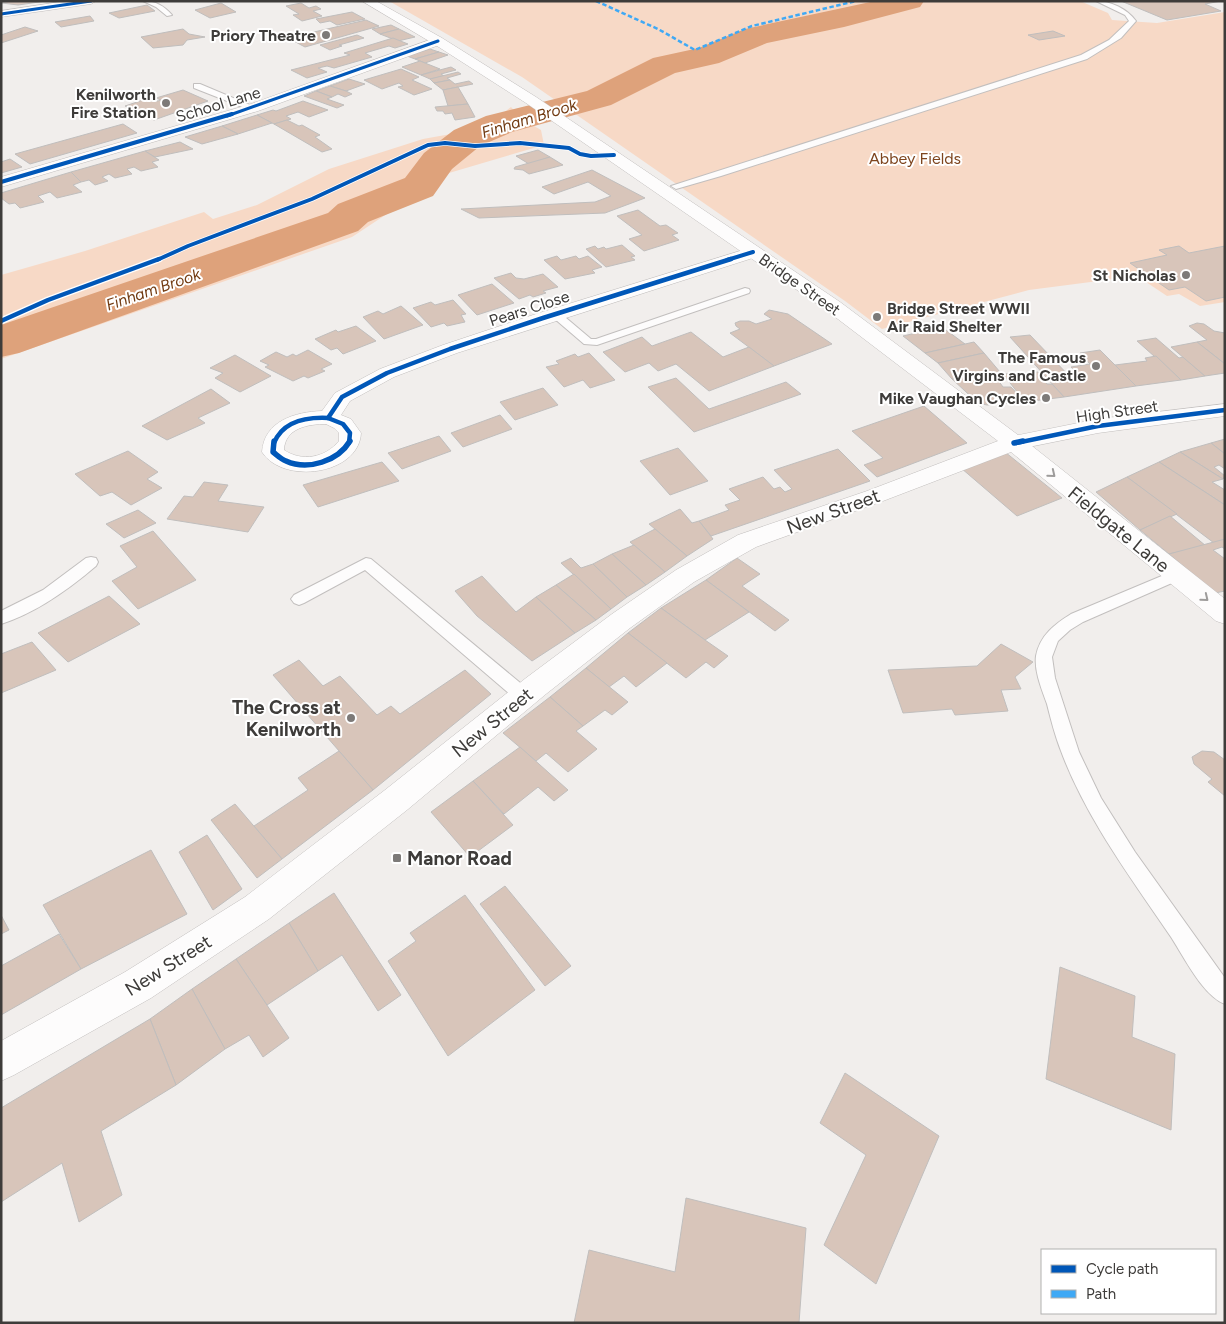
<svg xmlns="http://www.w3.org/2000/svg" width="1226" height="1324" viewBox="0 0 1226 1324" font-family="Figtree,sans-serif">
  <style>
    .green { fill: #f7d9c6 }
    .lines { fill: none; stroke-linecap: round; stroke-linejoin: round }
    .river { fill: #dea27b; fill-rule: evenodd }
    .building { fill: #d8c5ba; stroke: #c0bebd }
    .lane-casing { stroke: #c2bfbe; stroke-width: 2 }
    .street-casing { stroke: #c2bfbe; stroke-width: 1 }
    .secondary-casing { stroke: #c2bfbe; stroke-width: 1 }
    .primary-casing { stroke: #c2bfbe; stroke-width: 1 }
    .lane { fill: #fdfcfc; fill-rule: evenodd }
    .street { fill: #fdfcfc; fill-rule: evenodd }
    .secondary { fill: #fdfcfc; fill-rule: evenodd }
    .primary { fill: #fdfcfc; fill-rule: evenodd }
    .quiet { stroke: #3fa9f5; stroke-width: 2.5; stroke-dasharray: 4.5 2.5; stroke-linecap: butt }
    .cycleway-far3-casing { stroke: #fff; stroke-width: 4.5 }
    .cycleway-far2-casing { stroke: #fff; stroke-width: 5.5 }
    .cycleway-far1-casing { stroke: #fff; stroke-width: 7 }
    .cycleway-casing { stroke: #fff; stroke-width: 8 }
    .cycleway-far3 { stroke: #0057b8; stroke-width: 3 }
    .cycleway-far2 { stroke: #0057b8; stroke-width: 4 }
    .cycleway-far1 { stroke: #0057b8; stroke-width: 4.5 }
    .cycleway { stroke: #0057b8; stroke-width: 5.5 }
    .oneway { stroke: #9e9c9b }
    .poi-dot { fill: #7d7a78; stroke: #fff; stroke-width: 2 }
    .labels { text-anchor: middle; stroke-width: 4; stroke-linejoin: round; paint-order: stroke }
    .far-poi-label { font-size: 16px; font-weight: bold; fill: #3e3c3a; stroke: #fff; text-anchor: end }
    .far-street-label { font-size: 16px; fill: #3e3c3a; stroke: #fff }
    .far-water-label { font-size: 16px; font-style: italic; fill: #723b12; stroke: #fff }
    .far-park-label { font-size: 16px; fill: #7e451e; stroke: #fff }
    .street-label { font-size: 19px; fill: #3e3c3a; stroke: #fff }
    .poi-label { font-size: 19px; font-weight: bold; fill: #3e3c3a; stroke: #fff; text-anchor: end }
  </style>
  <rect width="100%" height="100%" fill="#f1eeec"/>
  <g class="green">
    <path d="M389 1H1080L1108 13 1112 20 1157 23 1225 12V302L1200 306 1179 294 1167 296 1137 276 1029 290 882 329 845 301 522 77Z"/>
    <path d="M511 107 522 119 541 130 544 145 449 173 352 237 1 359V275L85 251 204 212 213 219 257 205 329 169 423 139 462 132 492 122Z"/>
  </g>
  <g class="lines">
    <path class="river" d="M875 1H924L920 7 844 27 767 43 719 63 675 73 611 105 512 132 480 146 452 169 433 196 368 222 358 231 19 353 1 357V325L328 213 338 204 405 178 424 153 454 130 486 116 587 91 653 58 699 48 745 29Z"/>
  </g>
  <g class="building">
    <path d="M11 1H46L18 5 2 3Z"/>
    <path d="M1121 1H1221L1205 4 1221 11 1167 20Z"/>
    <path d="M221 3 236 12 210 18 195 10Z"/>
    <path d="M301 3 309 8 316 6 321 9 313 11 322 16 302 21 293 15 299 14 286 6Z"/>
    <path d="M147 5 155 11 119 18 109 13Z"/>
    <path d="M352 12 365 19 337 25 330 21 320 23 316 19Z"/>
    <path d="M90 16 94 21 61 27 55 22Z"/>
    <path d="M366 20 379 26 305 47 288 38Z"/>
    <path d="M391 25 399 29 380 34 372 29Z"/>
    <path d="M25 27 38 31 1 43V35Z"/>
    <path d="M183 29 189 34 205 37 187 40 183 45 153 48 141 37Z"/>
    <path d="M399 29 415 37 398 41 380 34Z"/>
    <path d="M1053 31 1065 36 1039 40 1028 35Z"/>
    <path d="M357 35 364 38 339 45 342 46 330 50 320 45Z"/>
    <path d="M393 38 408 44 395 48 389 46 365 53 372 57 334 68 327 66 318 68 327 72 307 78 291 70 350 55 344 53Z"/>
    <path d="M430 49 439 52 415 59 407 56Z"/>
    <path d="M439 52 448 55 425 63 415 59Z"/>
    <path d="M420 61 440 69 421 75 402 67Z"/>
    <path d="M451 67 456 70 441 74 444 76 430 79 421 75Z"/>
    <path d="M401 69 419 77 412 80 432 89 414 95 398 87 403 86 399 83 382 89 364 80Z"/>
    <path d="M458 72 461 74 447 78 450 80 434 83 430 79Z"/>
    <path d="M349 79 365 84 346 91 330 86Z"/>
    <path d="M450 80 455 84 469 81 473 84 443 90 434 83Z"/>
    <path d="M330 86 346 91 352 94 345 97 338 94 332 97 316 91Z"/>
    <path d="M458 87 468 104 448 106 443 90Z"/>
    <path d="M183 90 208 101 154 120 125 106 143 100 158 101 161 100 156 98Z"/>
    <path d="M316 91 332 97 327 99 344 105 337 108 304 96Z"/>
    <path d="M303 101 328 110 309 117 298 112 286 116 291 119 274 124 257 115 273 110 276 111Z"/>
    <path d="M468 104 475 117 455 120 452 113 445 114 443 111H437L435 107Z"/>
    <path d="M257 115 272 123 238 134 222 126Z"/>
    <path d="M287 120 299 126 302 125 320 135 315 137 332 149 322 152 274 124Z"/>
    <path d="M123 124 137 133 30 164 15 154Z"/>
    <path d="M222 126 238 134 202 144 185 137Z"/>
    <path d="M180 142 193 149 155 157 145 151Z"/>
    <path d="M538 150 550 157 529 164 516 156Z"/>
    <path d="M145 151 159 160 152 162 158 167 141 171 134 167 127 169 132 174 115 178 109 174 102 177 108 181 95 185 89 180 81 182 71 172Z"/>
    <path d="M550 157 563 165 529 174 523 170 514 169 515 167Z"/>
    <path d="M10 159 22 167 1 173V162Z"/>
    <path d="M592 170 645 198 605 213 479 218 461 209 595 202 611 196 588 182 554 194 542 187Z"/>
    <path d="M71 172 81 182 73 185 82 192 57 198 50 192 38 196 44 202 20 208 15 203 9 204 1 198V193Z"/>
    <path d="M638 210 660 226 666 225 678 233 672 235 679 240 644 251 629 239 642 235 617 216Z"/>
    <path d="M622 245 635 256 631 257 635 260 606 267 586 249 595 246 598 249 604 247 606 249Z"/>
    <path d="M1179 246 1189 253 1225 246V297L1206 301 1185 287 1169 290 1130 263 1167 255 1159 250Z"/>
    <path d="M557 256 561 260 576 256 579 259 588 256 602 267 592 270 595 273 565 279 544 260Z"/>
    <path d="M511 273 516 278 524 279 543 274 558 287 543 291 546 293 533 297 530 295 519 299 494 278Z"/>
    <path d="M492 284 514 303 477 315 458 295Z"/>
    <path d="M453 300 466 314 461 315 465 322 447 326 444 323 431 327 413 308 431 302 435 305Z"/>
    <path d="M401 306 423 325 384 339 363 317 378 311 383 314Z"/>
    <path d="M769 310 788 314 832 344 774 366 730 333 740 329 736 326 735 323 740 321H749L756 324 772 319 764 314Z"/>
    <path d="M1197 323 1204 324 1214 331 1225 333V364L1197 342 1207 340 1189 326Z"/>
    <path d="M356 326 376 341 343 354 337 348 331 350 315 339 336 330 338 332Z"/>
    <path d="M942 327 965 344 925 353 903 336Z"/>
    <path d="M691 332 723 357 749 347 774 366 709 391 676 364 658 371 649 363 625 372 603 352 642 337 652 346Z"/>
    <path d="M1030 335 1073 380 1082 378 1071 367 1090 364 1080 353 1100 350 1136 386 1064 397 1010 337Z"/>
    <path d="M1156 338 1179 358 1183 357 1205 376 1181 380 1137 341Z"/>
    <path d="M974 342 984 353 938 363 925 353Z"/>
    <path d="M1197 342 1225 364V373L1205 376 1171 347Z"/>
    <path d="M308 350 332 364 321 369 325 371 308 378 304 376 293 381 265 367 269 365 260 361 276 352 287 357 293 354 296 356Z"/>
    <path d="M589 353 615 380 590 388 583 380 564 387 546 367 559 364 556 361 575 354 578 357Z"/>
    <path d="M984 353 1000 372 952 379 938 363Z"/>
    <path d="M235 355 271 376 240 392 215 378 223 373 210 368Z"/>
    <path d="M1156 356 1181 380 1136 386 1115 365 1147 361 1145 358Z"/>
    <path d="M1038 372 1047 384H1052L1064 397 1025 402 1003 374Z"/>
    <path d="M993 373 1003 387H1011L1025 402 987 405 978 403 952 379Z"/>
    <path d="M676 378 709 409 786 382 801 394 694 432 648 387Z"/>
    <path d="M543 388 558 405 515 420 500 402Z"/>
    <path d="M211 389 230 403 198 418 205 423 167 440 142 426Z"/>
    <path d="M924 406 967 443 877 477 864 465 883 458 852 431Z"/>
    <path d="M500 415 512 429 463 447 451 433Z"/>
    <path d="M439 436 451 451 402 469 388 453Z"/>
    <path d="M1225 439V454L1211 443Z"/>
    <path d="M1211 443 1225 454V469L1219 465 1214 467 1225 476 1223 479 1180 452Z"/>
    <path d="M678 448 708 481 670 495 640 461Z"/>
    <path d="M838 449 870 481 711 536 699 521 729 510 725 505 740 500 729 489 763 477 774 489 780 487 785 492 792 489 774 470Z"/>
    <path d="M128 451 158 472 147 479 162 488 131 505 112 492 100 496 75 474Z"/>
    <path d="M1005 452 1062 498 1017 516 961 468Z"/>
    <path d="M1180 452 1223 479 1212 482 1225 490V505L1159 462Z"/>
    <path d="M382 462 399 481 318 507 303 485Z"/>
    <path d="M1159 462 1225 505V539L1214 543 1127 477Z"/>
    <path d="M1127 477 1177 514 1140 530 1096 492Z"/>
    <path d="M204 482 228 485 218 501 264 507 248 532 167 519 184 496 193 497Z"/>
    <path d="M680 509 692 523 699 521 713 539 687 556 649 524Z"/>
    <path d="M138 510 156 523 124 538 106 524Z"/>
    <path d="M1170 516 1206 546 1169 554 1140 530Z"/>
    <path d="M655 529 687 556 665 572 630 542Z"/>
    <path d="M153 531 196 580 138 609 112 581 137 567 120 546Z"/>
    <path d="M1225 539V549L1222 547 1213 550 1225 559V591L1215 593 1169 554Z"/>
    <path d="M634 545 665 572 646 585 612 554Z"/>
    <path d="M612 554 646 585 627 597 593 564Z"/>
    <path d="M571 558 581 568 593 564 627 597 611 609 561 563Z"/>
    <path d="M737 558 760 574 742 586 789 620 775 631 706 580Z"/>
    <path d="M574 574 611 609 596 620 556 585Z"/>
    <path d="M482 576 516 612 536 597 575 633 532 661 477 616 455 591Z"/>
    <path d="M706 580 749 612 705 640 661 608Z"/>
    <path d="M556 585 596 620 575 633 536 597Z"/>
    <path d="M109 596 140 624 68 662 38 633Z"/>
    <path d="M661 608 705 640 728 656 714 668 706 662 686 678 628 633Z"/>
    <path d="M628 633 667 663 636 687 624 676 609 687 586 668Z"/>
    <path d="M32 642 56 670 1 693V654Z"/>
    <path d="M1001 644 1033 662 1015 677 1021 689 1001 690 1008 711 955 715 952 709 903 713 888 670 977 666Z"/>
    <path d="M299 660 323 686 340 676 377 715 391 706 400 714 465 670 491 694 373 790 273 675Z"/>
    <path d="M586 668 628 702 612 715 605 710 583 726 550 697Z"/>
    <path d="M550 697 583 726 576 731 597 749 568 772 546 753 536 761 503 733Z"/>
    <path d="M520 747 568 790 554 801 538 787 504 814 473 781Z"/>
    <path d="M339 751 373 790 282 859 254 826 308 790 298 778Z"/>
    <path d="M1202 751 1214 752 1225 760V796L1208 782 1212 779 1194 764 1192 757Z"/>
    <path d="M473 781 513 825 470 857 431 812Z"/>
    <path d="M235 804 282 859 257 878 211 820Z"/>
    <path d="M207 835 242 889 213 910 179 852Z"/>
    <path d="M151 850 187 914 81 969 43 905Z"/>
    <path d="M505 886 571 966 545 986 480 904Z"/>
    <path d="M334 893 401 995 378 1011 342 955 318 971 289 923Z"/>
    <path d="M465 895 535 990 448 1056 388 961 416 941 410 933Z"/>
    <path d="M1 915 9 930 1 934Z"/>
    <path d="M289 923 318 971 267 1005 236 959Z"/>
    <path d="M59 934 81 969 1 1015V966Z"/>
    <path d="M236 959 289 1038 263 1057 249 1035 225 1049 192 989Z"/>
    <path d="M1060 967 1135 996 1132 1037 1175 1054 1171 1130 1046 1079Z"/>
    <path d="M192 989 225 1049 176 1085 150 1019Z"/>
    <path d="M150 1019 176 1085 101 1131 122 1195 79 1222 62 1163 1 1202V1108Z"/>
    <path d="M845 1073 939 1136 876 1284 824 1245 866 1155 820 1123Z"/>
    <path d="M686 1198 806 1228 799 1323H574L589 1250 675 1272Z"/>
  </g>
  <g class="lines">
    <g class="lane-casing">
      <g id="lane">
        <path d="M143 1C156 1 164 6 172 15L167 16 156 7Z"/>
        <path d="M1096 1C1111 1 1127 9 1136 21L1121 38 1087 59 721 176 676 189 671 186 1081 55 1109 40 1129 21 1125 15Z"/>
        <path d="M194 84H200L257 108 250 110 194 88Z"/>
        <path d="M745 288 749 289 750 291 749 293 597 345 584 344 549 314 555 311 559 312 591 339H596Z"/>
        <path d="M91 557 96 558 98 562 96 566C69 589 36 613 1 624V611L43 590 86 558Z"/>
        <path d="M366 558 371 559 530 691 532 696 530 701 524 703 518 701 365 570 304 603 299 605 294 603 291 599 294 595Z"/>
        <path d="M1176 570 1181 571 1183 575 1181 579 1083 622 1070 630 1058 641 1052 657 1055 678 1079 752 1101 798 1135 852 1225 978V1004C1203 996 1184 957 1171 937 1131 878 1086 818 1061 751 1055 736 1051 720 1047 704 1042 690 1034 671 1036 656 1040 635 1055 624 1071 614Z"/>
      </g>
    </g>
    <g class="street-casing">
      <g id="street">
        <path d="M438 37 444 41 442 44 258 111 1 187V177L248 105Z"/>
        <path d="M753 247 759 248 762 252 759 256 457 353 394 377 350 401 341 415 351 419 361 433C359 475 283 485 262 452 264 421 295 412 322 411L335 393 380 369 443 345 536 314ZM326 424 334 428 339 433V441C325 458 302 462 284 450 285 428 308 424 326 424Z"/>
      </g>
    </g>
    <g class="secondary-casing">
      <g id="secondary">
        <path d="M66 1H96L91 4 1 17V11Z"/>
        <path d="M1225 404V416L1098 433 1014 450 1006 448 1003 443 1006 438 1014 436 1098 419Z"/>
      </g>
    </g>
    <g class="primary-casing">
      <path id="primary" d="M362 1H376L442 38 536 97 840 302 1022 438 1225 599V624L1216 621 1011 452 883 501 756 547 694 582 630 628 546 694 407 810 269 919 151 998 14 1075 1 1081V1041L125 972 245 897 385 790 526 678 612 614 676 570 738 535 867 491 998 441 826 310 526 103 434 44Z"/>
    </g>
    <use href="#lane" class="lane"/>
    <use href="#street" class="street"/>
    <use href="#secondary" class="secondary"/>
    <use href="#primary" class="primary"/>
    <path class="quiet" d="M596 1 658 29 695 50 752 26 856 1"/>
    <g class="cycleway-far3-casing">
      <g id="cycleway-far3">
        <path d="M1 14 91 1"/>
        <path d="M227 116 438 41"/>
      </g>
    </g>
    <g class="cycleway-far2-casing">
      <g id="cycleway-far2">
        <path d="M1 182 232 114"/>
        <path d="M157 260 188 246 312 199 428 145 445 143 475 146 520 143 569 148 580 154 591 156 614 155"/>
        <path d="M727 260 753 252"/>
      </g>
    </g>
    <g class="cycleway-far1-casing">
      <g id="cycleway-far1">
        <path d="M1 321 48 300 159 259"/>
        <path d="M328 418 343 424 350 433 349 443"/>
        <path d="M328 418 342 397 387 373 450 349 543 318 731 259"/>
        <path d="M274 443C283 421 306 417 328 418"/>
        <path d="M1016 443 1098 426 1225 410"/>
      </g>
    </g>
    <g class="cycleway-casing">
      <g id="cycleway">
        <path d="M274 441 273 452C277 455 281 459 286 461 308 471 338 461 350 441"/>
        <path d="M1014 443 1023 441"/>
      </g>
    </g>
    <use href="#cycleway-far3" class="cycleway-far3"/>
    <use href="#cycleway-far2" class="cycleway-far2"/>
    <use href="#cycleway-far1" class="cycleway-far1"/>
    <use href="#cycleway" class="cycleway"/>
  </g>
  <defs><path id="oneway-chevron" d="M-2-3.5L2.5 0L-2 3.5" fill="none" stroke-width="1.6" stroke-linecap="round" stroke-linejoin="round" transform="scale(1.25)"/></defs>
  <g class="oneway">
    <use href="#oneway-chevron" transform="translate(1052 474) rotate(39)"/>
    <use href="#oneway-chevron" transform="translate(1205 598) rotate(39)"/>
  </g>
  <g class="poi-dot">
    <circle cx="326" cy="35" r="5"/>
    <circle cx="166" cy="103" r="5"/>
    <circle cx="1186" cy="275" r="5"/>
    <circle cx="877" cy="317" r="5"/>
    <circle cx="1096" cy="366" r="5"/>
    <circle cx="1046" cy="398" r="5"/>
    <circle cx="351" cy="718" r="5"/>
    <rect x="392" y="853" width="10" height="10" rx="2.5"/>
  </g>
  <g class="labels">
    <g class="far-poi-label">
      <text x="316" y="41">Priory Theatre</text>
      <text x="156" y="100">Kenilworth<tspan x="156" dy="18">Fire Station</tspan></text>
      <text x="1176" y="281">St Nicholas</text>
      <text x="887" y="314" text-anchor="start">Bridge Street WWII<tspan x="887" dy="18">Air Raid Shelter</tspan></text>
      <text x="1086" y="363">The Famous<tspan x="1086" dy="18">Virgins and Castle</tspan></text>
      <text x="1036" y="404">Mike Vaughan Cycles</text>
    </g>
    <g class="far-street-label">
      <text transform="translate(218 104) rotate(-17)" y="6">School Lane</text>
      <text transform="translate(800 284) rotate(35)" y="6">Bridge Street</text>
      <text transform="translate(529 308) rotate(-18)" y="6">Pears Close</text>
      <text transform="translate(1117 411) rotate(-8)" y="6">High Street</text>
    </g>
    <g class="far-water-label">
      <text transform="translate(529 118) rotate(-17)" y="6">Finham Brook</text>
      <text transform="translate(153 289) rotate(-19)" y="6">Finham Brook</text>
    </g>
    <g class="far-park-label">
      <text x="915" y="164">Abbey Fields</text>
    </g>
    <g class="street-label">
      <text transform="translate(833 511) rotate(-20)" y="7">New Street</text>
      <text transform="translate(1119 529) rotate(39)" y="7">Fieldgate Lane</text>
      <text transform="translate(492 722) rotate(-39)" y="7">New Street</text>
      <text transform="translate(168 965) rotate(-32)" y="7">New Street</text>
    </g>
    <g class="poi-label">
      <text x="341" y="714">The Cross at<tspan x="341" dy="22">Kenilworth</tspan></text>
      <text x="407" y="865" text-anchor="start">Manor Road</text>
    </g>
  </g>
  <rect width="1226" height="1324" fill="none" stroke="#3e3c3a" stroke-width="5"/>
  <rect x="1041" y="1249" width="175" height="65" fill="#ffffff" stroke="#b2b1b0"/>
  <rect x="1051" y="1265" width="25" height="8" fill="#0057b8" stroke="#b2b1b0"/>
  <text x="1086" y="1274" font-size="15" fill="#3e3c3a">Cycle path</text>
  <rect x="1051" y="1290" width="25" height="8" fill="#3fa9f5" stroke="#b2b1b0"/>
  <text x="1086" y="1299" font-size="15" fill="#3e3c3a">Path</text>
</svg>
